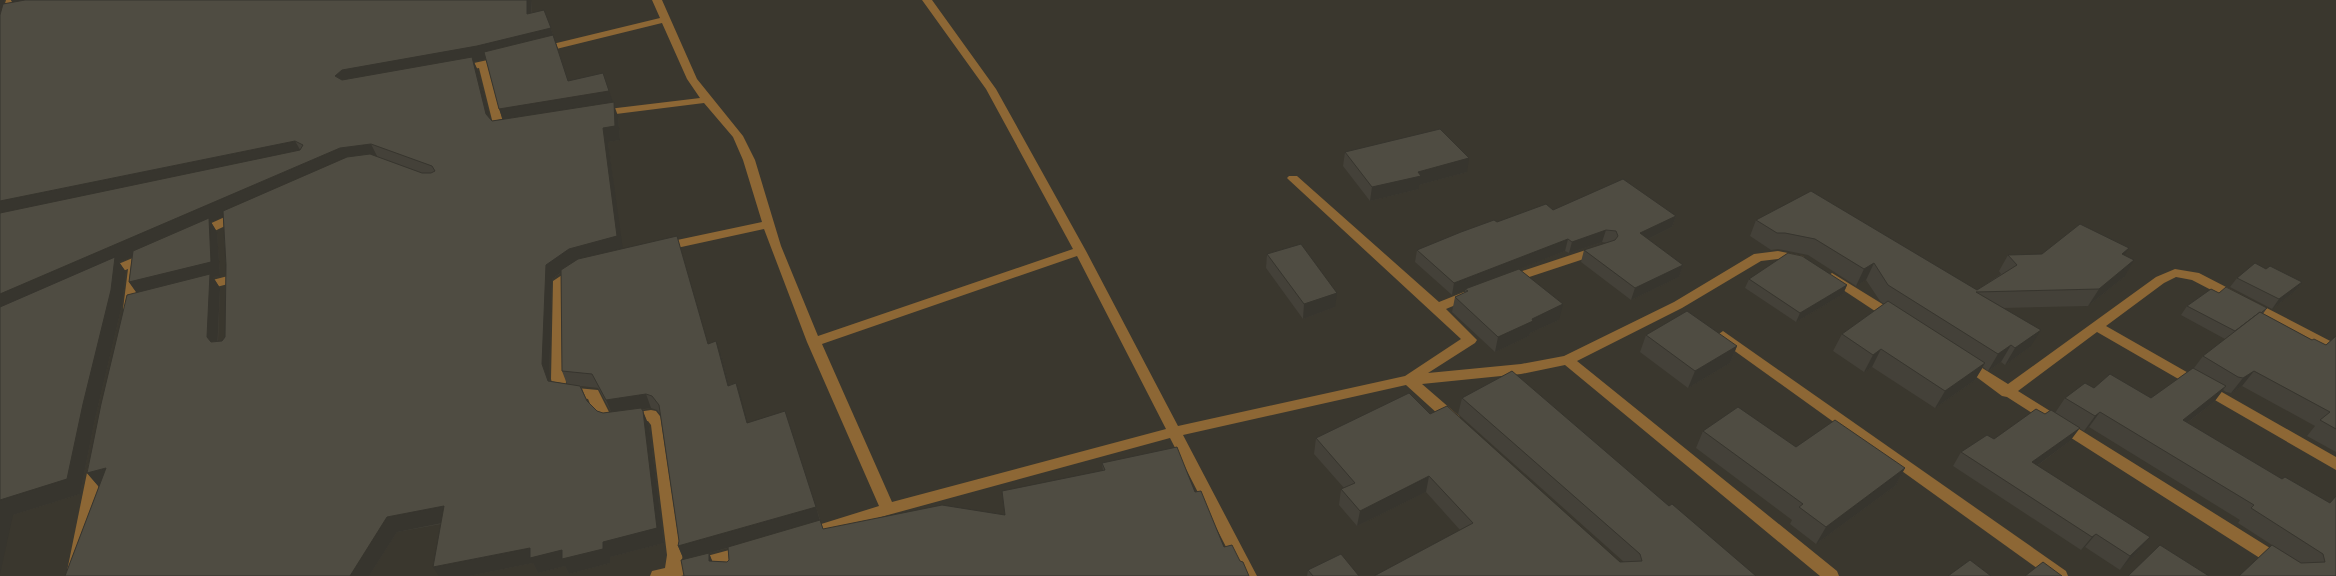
<svg xmlns="http://www.w3.org/2000/svg" width="2336" height="576" viewBox="0 0 2336 576" font-family="Jost,sans-serif">
  <style>
    .lines { fill: none; stroke-linecap: round; stroke-linejoin: round }
    .minor { fill: #8d6735; fill-rule: evenodd }
    .wall { fill: #444139; fill-rule: evenodd }
    .shaded-wall { fill: #37352e }
    .building { fill: #4f4c42; stroke: #37352e }
  </style>
  <rect width="100%" height="100%" fill="#3a372e"/>
  <g class="lines">
    <g class="minor">
      <path d="M6 0H16L5 38 0 41V21Z"/>
      <path d="M652 0H662L697 79 743 136 755 160 781 246 818 336 1073 249 986 89 922 0H932L996 89 1086 251 1178 426 1405 376 1461 339 1289 180 1287 178 1289 176H1297L1439 302 1464 292H1472L1474 295 1472 298 1446 309 1477 340 1475 343 1428 373 1521 364 1564 356 1674 302 1754 254 1778 251 1803 256 1805 259 1799 263 1778 259 1761 261 1682 308 1577 361 1837 571 1839 576H1820L1565 365 1521 374 1422 384 1459 416 1461 420 1459 424H1449L1406 385 1183 435 1257 576H1241L1170 438 888 515 807 540 802 538 799 534 802 530 879 506 807 342 764 229 663 251 657 247 663 243 762 222 743 160 733 137 704 103 600 116 595 113 600 110 700 98 687 79 662 23 540 53 535 50 536 48 660 18ZM1077 256 1166 429 892 502 822 344Z"/>
      <path d="M501 57 506 60 505 62 488 66 504 126 512 131 507 134 494 128 479 68 460 72 455 69 456 67Z"/>
      <path d="M238 211 242 212 244 215 242 218 204 236H196L194 233 196 230Z"/>
      <path d="M1598 246 1602 247 1604 250 1602 253 1511 283 1505 279 1507 276Z"/>
      <path d="M147 252 151 253 153 256 151 259 136 266 140 269 135 309 129 313 125 312 123 309 128 269 108 277 102 273 104 270Z"/>
      <path d="M574 267 580 271 565 283 566 387 598 390 611 416 651 410 656 411 663 420 683 555 681 563 744 546 749 548 752 552 749 556 681 576H650L652 571 665 568 667 555 651 425 648 421 609 426C596 422 593 410 588 399L555 394 551 379 553 281Z"/>
      <path d="M2175 269 2199 273 2336 344V355L2192 280 2176 277 2164 283 2106 326 2336 457V470L2097 332 2018 391 2307 571 2309 576H2288L2007 397 2002 396 1959 364 1961 361H1971L2008 384 2156 277Z"/>
      <path d="M1832 273 1897 313 1898 316 1897 319H1887L1828 280 1826 277Z"/>
      <path d="M228 276 232 277 234 280 232 283 201 291 195 287 197 284Z"/>
      <path d="M1723 331 2066 571 2068 576H2048L1718 339 1716 336Z"/>
      <path d="M96 457 101 459 103 463 82 576H66L89 463 91 459Z"/>
    </g>
  </g>
  <g class="wall">
    <path d="M11 0H531L532 13 549 23 569 81 618 116 620 140 608 142 622 249 681 250 708 344 721 355 729 385 736 383 747 423 816 507 823 529 1005 515 1103 471 1102 463 1195 492 1224 547 1240 561 684 576V560L678 546 679 541 660 414 657 410 651 408 642 410 649 426 664 543 610 557V563L569 574 565 566 538 573 533 563 469 576H439L441 524 397 532 369 576H65L99 487 87 473 136 292 129 282 132 256 119 262 126 272 122 305 95 419 80 494 13 515 12 2ZM486 59 503 119 492 121 489 118 478 71 474 62ZM223 216 226 265 225 337 222 341 218 342 220 288 213 277 220 276 217 232 211 222ZM561 273 562 371 567 384 550 381 549 379 552 279ZM581 386 598 388 611 412 603 413 597 411 587 401ZM728 548 729 560 727 562 712 561 709 553Z"/>
    <path d="M1345 152 1467 172 1419 185V189L1370 201 1343 166Z"/>
    <path d="M1553 210 1676 216 1672 227 1648 239 1683 265 1679 277 1631 300 1581 262 1584 250 1607 243 1602 242 1569 253 1565 251 1503 275 1559 320 1530 333 1529 336 1495 352 1452 312 1455 297 1465 293V289L1452 295 1415 262 1417 250 1497 222Z"/>
    <path d="M1756 220 1977 290 2001 274 1999 271 2008 255H2125L2124 277 2088 306 2003 308 2030 347 2005 365 2001 362 1988 371 1983 367 1975 380 1935 408 1872 367 1864 372 1833 351 1842 334 1884 304 1880 301 1866 280 1856 286 1808 255 1778 249 1771 250 1750 236Z"/>
    <path d="M1267 254 1335 307 1303 319 1266 268Z"/>
    <path d="M2266 269 2302 282 2295 291 2272 309 2230 287 2237 278Z"/>
    <path d="M1749 279 1847 285 1843 294 1796 322 1745 288Z"/>
    <path d="M2219 293 2267 308 2263 314 2312 340 2326 345 2336 336V452L2307 436 2315 426 2242 386 2231 393 2226 392 2223 390 2214 402 2187 423 2282 479 2336 576H2239L2272 545 2238 523 2240 520 2089 427 2084 431 2079 428 2070 441 2037 466 2139 550 2120 570 2085 547 2081 550 1953 466 1961 452 1994 439 2045 414 2055 413 2065 398 2094 388 2151 398 2194 368 2203 356 2225 339 2181 315 2187 306Z"/>
    <path d="M1646 335 1737 346 1730 363 1688 388 1640 352Z"/>
    <path d="M1462 398 1669 506 1756 576H1374L1460 530 1426 492 1357 526 1339 505 1341 489 1344 488 1314 454 1316 438 1430 414 1620 562H1624L1458 414Z"/>
    <path d="M1703 431 1905 468 1895 486 1816 544 1790 524 1792 520 1696 448Z"/>
    <path d="M1308 570 1359 576H1307Z"/>
  </g>
  <g class="shaded-wall">
    <path d="M0 0H4L0 15Z"/>
    <path d="M11 0H53L16 8Z"/>
    <path d="M527 0H531L532 27 527 14Z"/>
    <path d="M549 23 574 96 609 91 618 116 620 140 608 142 623 250 574 263 552 279 549 379 555 396 548 381 542 364 505 125 499 109 555 42 474 62 478 71 492 128 349 84 335 76 342 70Z"/>
    <path d="M295 141 303 155 0 218V201Z"/>
    <path d="M371 144 378 158 347 162 211 222 217 232 220 276 213 277 220 288 217 352 139 296 129 282 209 223 119 262 126 272 122 305 95 419 80 494 13 515 0 574V294L340 148Z"/>
    <path d="M1469 158 1467 172 1419 185V189L1370 201 1372 187 1418 172Z"/>
    <path d="M1676 216 1672 227 1636 245 1640 233Z"/>
    <path d="M1606 230 1602 242 1569 253 1572 242Z"/>
    <path d="M1568 239 1565 251 1452 295 1454 283Z"/>
    <path d="M2129 248 2118 265 2122 254Z"/>
    <path d="M2134 260 2124 277 2088 306 2099 289Z"/>
    <path d="M1874 263 1866 280 1856 286 1864 269Z"/>
    <path d="M1683 265 1679 277 1631 300 1635 288Z"/>
    <path d="M2302 282 2295 291 2272 309 2279 299Z"/>
    <path d="M1847 285 1843 294 1796 322 1800 313Z"/>
    <path d="M1337 293 1335 307 1303 319 1304 304Z"/>
    <path d="M1563 304 1559 320 1530 333 1529 336 1495 352 1498 337 1532 319Z"/>
    <path d="M2041 330 2030 347 2005 365 2015 348Z"/>
    <path d="M716 341 721 355 733 400 728 386Z"/>
    <path d="M2011 345 2001 362 1988 371 1998 354Z"/>
    <path d="M1737 346 1730 363 1688 388 1695 371Z"/>
    <path d="M1881 349 1872 367 1864 372 1873 355Z"/>
    <path d="M1985 363 1975 380 1935 408 1945 391Z"/>
    <path d="M2254 371 2242 386 2231 393 2243 378Z"/>
    <path d="M736 383 741 397 751 437 747 423Z"/>
    <path d="M2226 386 2214 402 2171 435 2183 420Z"/>
    <path d="M646 394 651 408 612 414 606 400Z"/>
    <path d="M643 411 649 426 664 543 610 557V563L569 574 565 566 538 573 533 563 469 576H439L433 567 530 548 562 550 603 542Z"/>
    <path d="M2100 412 2089 427 2084 431 2095 416Z"/>
    <path d="M2080 428 2070 441 2023 476 2032 462Z"/>
    <path d="M106 468 100 488 87 473Z"/>
    <path d="M1905 468 1895 486 1816 544 1826 527Z"/>
    <path d="M1429 476 1426 492 1357 526 1360 511Z"/>
    <path d="M444 506 452 521 397 532 369 576H350L387 517Z"/>
    <path d="M816 507 820 521 709 553 715 568 684 560 678 546Z"/>
    <path d="M2096 534 2085 547 2081 550 2092 537Z"/>
    <path d="M2150 537 2139 550 2120 570 2130 556Z"/>
  </g>
  <g class="building">
    <path d="M25 0H527V14L544 10 551 28 477 46 342 70 335 76 342 80 472 57 486 114 492 121 614 102 615 126 603 128 617 236 569 249 546 265 542 364 548 381 580 386 587 401 597 411 603 413 641 408 643 411 657 528 603 542V549L562 559V550L530 558V548L433 567 444 506 387 517 350 576H65L106 468 87 473 101 404 127 295 210 274 207 337 211 342 222 341 225 337 226 265 223 211 347 157 370 154 422 173H431L435 171 432 166 371 144 340 148 0 294V213L300 150 303 145 295 141 0 201V15L3 4Z"/>
    <path d="M553 35 568 81 603 73 609 91 499 109 484 52Z"/>
    <path d="M1440 129 1469 158 1418 172 1421 176 1372 187 1345 152Z"/>
    <path d="M1623 179 1676 216 1640 233 1683 265 1635 288 1584 250 1615 240 1618 236 1616 231 1606 230 1572 242 1568 239 1454 283 1417 250 1461 232 1494 220 1497 222 1546 204 1553 210Z"/>
    <path d="M1811 191 1977 290 2017 265 2008 255 2042 254 2080 224 2129 248 2122 254 2134 260 2099 289 1976 292 2041 330 2015 348 2011 345 1998 354 1888 285 1874 263 1864 269 1815 239 1785 233H1777L1756 220Z"/>
    <path d="M209 218 211 262 129 282 133 251Z"/>
    <path d="M677 236 708 344 716 341 728 386 736 383 747 423 785 411 816 507 678 546 679 541 659 405 652 396 646 394 606 400 592 374 562 371 561 270 578 259Z"/>
    <path d="M1301 244 1337 293 1304 304 1267 254Z"/>
    <path d="M1788 253 1802 256 1847 285 1800 313 1749 279Z"/>
    <path d="M115 257 111 290 83 404 67 479 0 500V307Z"/>
    <path d="M2255 263 2266 269 2270 266 2302 282 2279 299 2237 278Z"/>
    <path d="M1519 269 1563 304 1532 319 1533 321 1498 337 1455 297 1468 291 1465 289Z"/>
    <path d="M2226 287 2267 308 2261 313 2260 312 2235 331 2187 306 2211 289 2219 293Z"/>
    <path d="M1888 301 1985 363 1945 391 1881 349 1873 355 1842 334Z"/>
    <path d="M1687 311 1737 346 1695 371 1646 335Z"/>
    <path d="M2260 312 2312 340 2314 339 2326 345 2336 336V429L2320 420 2330 412 2254 371 2243 378 2238 377 2203 356Z"/>
    <path d="M2193 368 2226 386 2183 420 2282 479 2285 477 2330 503 2336 496V576H2239L2272 545 2301 563 2325 562 2323 554 2251 508 2254 505 2100 412 2095 416 2065 398 2085 383 2094 388 2110 374 2151 398Z"/>
    <path d="M1512 371 1669 506 1672 504 1756 576H1374L1473 523 1429 476 1360 511 1341 489 1355 483 1316 438 1409 393 1430 414 1447 406 1620 562 1642 561 1640 554 1462 398Z"/>
    <path d="M1738 407 1796 447 1835 420 1905 468 1826 527 1799 507 1803 504 1703 431Z"/>
    <path d="M2036 409 2045 414 2051 410 2080 428 2032 462 2150 537 2130 556 2096 534 2092 537 1961 452 1987 435 1994 439Z"/>
    <path d="M1177 447 1195 492 1201 491 1224 547 1232 545 1240 561 1243 562 1249 576H684L681 560 709 553V561L727 562 729 560 728 547 820 520 823 529 942 505 1005 515 1002 491 1105 470 1102 463Z"/>
    <path d="M2160 545 2209 576H2128Z"/>
    <path d="M1341 554 1359 576H1313L1308 570Z"/>
    <path d="M1970 560 1991 576H1948Z"/>
    <path d="M2043 562 2062 576H2025Z"/>
  </g>
</svg>
